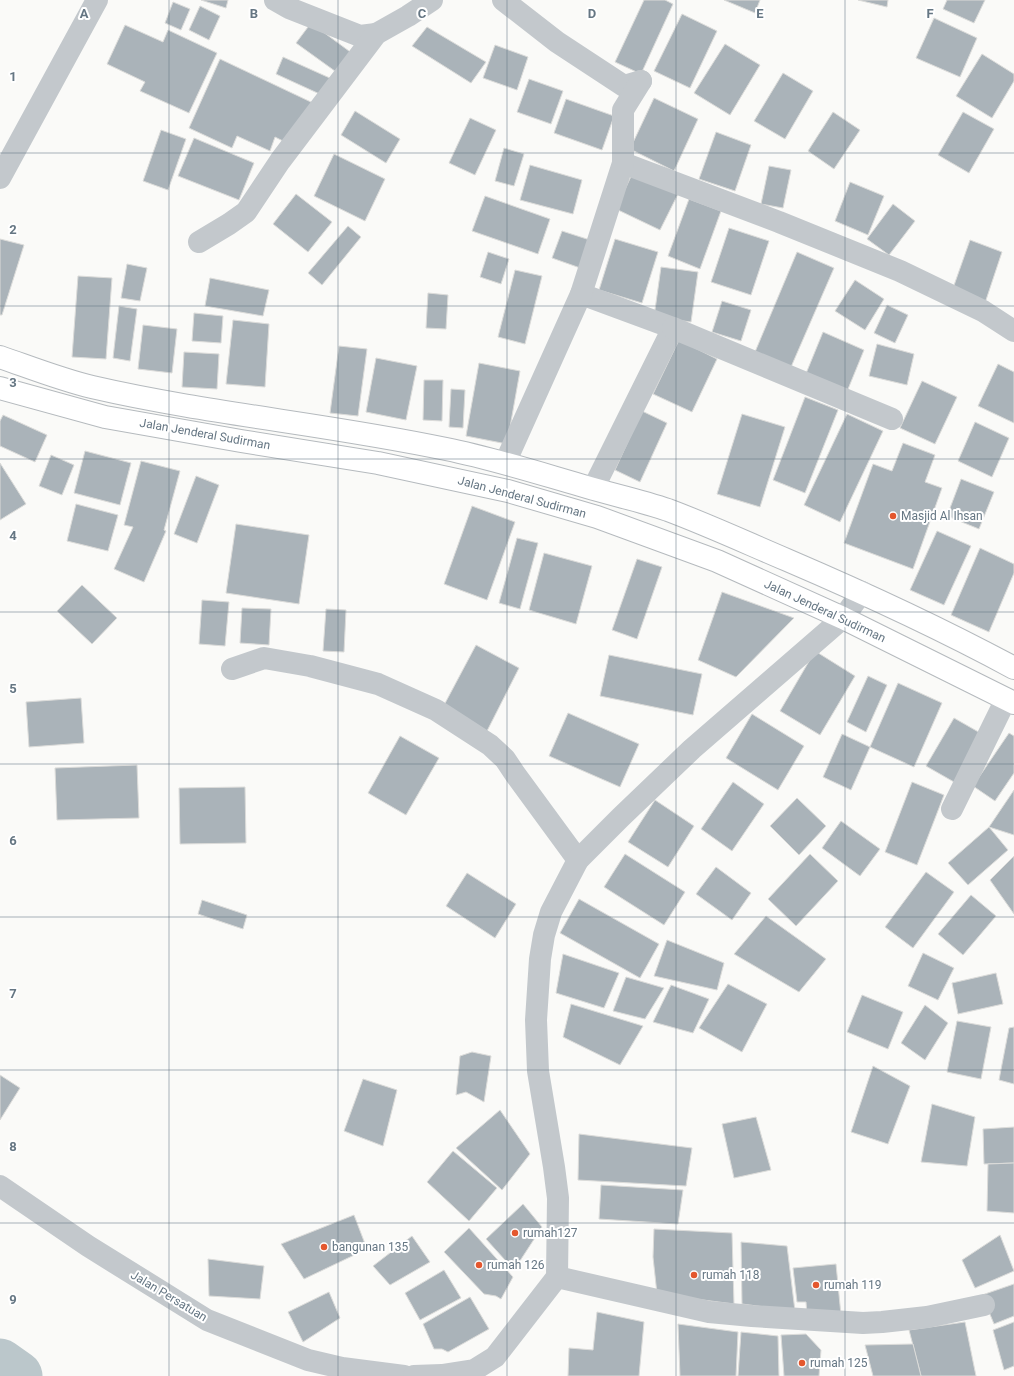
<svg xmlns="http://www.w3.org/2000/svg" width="1014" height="1376" viewBox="0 0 1014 1376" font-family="Roboto,sans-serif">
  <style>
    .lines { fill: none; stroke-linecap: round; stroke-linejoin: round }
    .river { stroke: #bbc7cb; stroke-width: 51 }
    .building { fill: #aab3b9; stroke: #dcdcda }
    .major-casing { stroke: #b5babe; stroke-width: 24 }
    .minor { stroke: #c3c8cc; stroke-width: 22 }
    .major { stroke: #fff; stroke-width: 22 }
    .grid { fill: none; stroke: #657683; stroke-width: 1; stroke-opacity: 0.55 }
    .poi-dot { fill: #e4572e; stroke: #fff; stroke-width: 1.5 }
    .labels { text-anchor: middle; stroke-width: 4; stroke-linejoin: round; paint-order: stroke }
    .street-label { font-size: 12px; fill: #657683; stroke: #fff }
    .poi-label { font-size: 12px; fill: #657683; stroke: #fff; text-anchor: start }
    .grid-label { font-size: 13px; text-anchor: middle; font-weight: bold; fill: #657683; stroke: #fff; stroke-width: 4; stroke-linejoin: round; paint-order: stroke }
  </style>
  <rect width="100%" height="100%" fill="#fafaf8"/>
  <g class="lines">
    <path class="river" d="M0 1364 17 1376"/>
  </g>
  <g class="building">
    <path d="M201 0H228L226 8Z"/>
    <path d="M644 0H665L673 4 641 74 615 62Z"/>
    <path d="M724 0H760L755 13Z"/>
    <path d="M858 0H888L887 7Z"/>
    <path d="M947 0H985L974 23 943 9Z"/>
    <path d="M173 2 190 9 181 30 165 23Z"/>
    <path d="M200 6 220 16 209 40 189 30Z"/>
    <path d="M682 14 717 31 690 88 654 71Z"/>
    <path d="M934 18 977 38 960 77 916 58Z"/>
    <path d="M311 23 353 54 339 74 296 43Z"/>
    <path d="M125 25 163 42 168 30 217 53 189 113 140 91 145 82 107 64Z"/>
    <path d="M427 27 486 62 471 83 412 46Z"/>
    <path d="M725 44 760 65 730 115 694 93Z"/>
    <path d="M495 45 528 57 517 90 483 78Z"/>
    <path d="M982 54 1014 74V81L992 118 956 96Z"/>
    <path d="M283 57 332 79 324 96 276 74Z"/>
    <path d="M220 59 313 103 293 146 275 137 270 151 237 136 232 148 189 128Z"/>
    <path d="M783 73 813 91 785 139 754 121Z"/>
    <path d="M529 79 563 91 551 124 517 112Z"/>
    <path d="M654 98 698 119 674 171 630 149Z"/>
    <path d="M566 99 614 116 602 150 554 133Z"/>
    <path d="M355 111 400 139 386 163 341 135Z"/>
    <path d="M833 112 860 130 834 169 808 151Z"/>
    <path d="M963 112 994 129 969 173 938 155Z"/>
    <path d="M470 118 496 130 475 175 449 163Z"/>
    <path d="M161 130 186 139 168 190 143 181Z"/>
    <path d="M716 132 751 145 735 191 699 179Z"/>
    <path d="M194 138 254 163 239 200 178 176Z"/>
    <path d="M504 148 524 154 514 186 495 181Z"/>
    <path d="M334 154 385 179 365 221 314 196Z"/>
    <path d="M530 165 582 180 573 214 520 200Z"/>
    <path d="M769 166 791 170 783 208 761 204Z"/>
    <path d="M633 172 678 194 660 230 616 209Z"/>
    <path d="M850 182 884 196 868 235 835 221Z"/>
    <path d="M296 194 332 222 308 252 273 224Z"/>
    <path d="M485 196 550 219 538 254 472 231Z"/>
    <path d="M689 199 721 211 700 269 668 256Z"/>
    <path d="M893 204 915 221 889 255 867 239Z"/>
    <path d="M348 226 361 237 322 285 308 273Z"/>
    <path d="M729 228 769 241 751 295 711 282Z"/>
    <path d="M562 231 593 241 583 269 552 258Z"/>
    <path d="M0 239 24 245 2 315H0Z"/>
    <path d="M615 239 658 252 642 303 599 290Z"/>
    <path d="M970 240 1002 252 985 303 952 291Z"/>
    <path d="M488 252 509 259 501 284 480 277Z"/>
    <path d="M797 252 834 268 791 367 755 352Z"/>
    <path d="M127 264 147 268 140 301 121 298Z"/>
    <path d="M661 267 698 272 691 322 654 317Z"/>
    <path d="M515 270 542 276 525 344 498 337Z"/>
    <path d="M78 276 112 278 106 359 72 357Z"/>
    <path d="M210 278 269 290 263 316 205 306Z"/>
    <path d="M855 280 884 299 865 330 835 311Z"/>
    <path d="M428 293 448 295 446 329 426 328Z"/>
    <path d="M722 301 751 310 741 341 712 332Z"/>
    <path d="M887 305 908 315 895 343 874 333Z"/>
    <path d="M119 306 137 309 130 361 113 358Z"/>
    <path d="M194 313 223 316 221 343 192 341Z"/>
    <path d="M233 320 269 324 265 387 226 384Z"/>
    <path d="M143 325 177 329 172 373 138 369Z"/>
    <path d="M823 332 864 350 846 394 805 376Z"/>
    <path d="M679 340 717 359 692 412 653 394Z"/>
    <path d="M877 344 914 354 907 385 869 376Z"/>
    <path d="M339 346 367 349 358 416 330 413Z"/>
    <path d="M184 352 219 354 217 389 182 387Z"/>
    <path d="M376 358 417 366 406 420 366 412Z"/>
    <path d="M479 363 520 371 507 444 466 436Z"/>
    <path d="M998 364 1014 372V423L978 406Z"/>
    <path d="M424 380H443L442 421 423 420Z"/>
    <path d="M922 381 957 397 935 444 900 428Z"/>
    <path d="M451 389 465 390 463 428 449 427Z"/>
    <path d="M805 397 838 410 805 493 773 480Z"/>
    <path d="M642 411 667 423 640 482 615 470Z"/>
    <path d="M742 414 785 427 760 507 717 494Z"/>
    <path d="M847 414 883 431 840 522 804 505Z"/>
    <path d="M3 415 47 435 35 462 0 446V421Z"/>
    <path d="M975 422 1009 438 992 477 958 461Z"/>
    <path d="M903 443 935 455 925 482 942 488 913 569 844 543 873 464 892 471Z"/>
    <path d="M85 451 131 463 120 505 74 493Z"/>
    <path d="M51 455 74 465 62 495 39 486Z"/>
    <path d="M141 461 180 471 164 530 166 531 144 582 114 569 133 527 124 525Z"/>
    <path d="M0 463 26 504 0 520Z"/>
    <path d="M196 476 219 485 197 543 174 534Z"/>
    <path d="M961 479 994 492 979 529 947 516Z"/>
    <path d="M76 504 118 515 108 551 67 541Z"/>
    <path d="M472 506 515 522 487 600 444 584Z"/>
    <path d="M236 524 309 535 299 604 226 593Z"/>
    <path d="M937 531 971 546 944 605 910 590Z"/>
    <path d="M517 538 538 543 520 609 499 603Z"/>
    <path d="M980 548 1014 564V573L989 632 951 615Z"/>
    <path d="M544 553 592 566 576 624 529 610Z"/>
    <path d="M637 559 662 567 637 639 612 630Z"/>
    <path d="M82 585 117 618 92 644 57 611Z"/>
    <path d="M722 592 794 618 736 677 698 660Z"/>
    <path d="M202 600 229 602 225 646 199 644Z"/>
    <path d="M242 608 271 609 269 645 240 643Z"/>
    <path d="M326 609 346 610 344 652 323 651Z"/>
    <path d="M476 645 519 668 486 733 442 709Z"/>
    <path d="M815 651 855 676 820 735 780 711Z"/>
    <path d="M609 655 702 674 693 715 600 696Z"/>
    <path d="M868 676 887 685 866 732 847 722Z"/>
    <path d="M898 683 942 703 914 767 870 747Z"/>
    <path d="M81 698 84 743 29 747 26 702Z"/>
    <path d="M568 713 639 744 620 787 549 756Z"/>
    <path d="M752 714 804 746 778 790 726 758Z"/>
    <path d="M954 718 982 734 954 782 926 766Z"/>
    <path d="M1009 733 1014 736V773L995 801 973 786Z"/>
    <path d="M842 734 870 747 851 790 823 777Z"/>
    <path d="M400 736 439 758 406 815 368 793Z"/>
    <path d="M137 765 139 818 57 820 55 768Z"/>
    <path d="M733 782 764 804 732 851 701 829Z"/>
    <path d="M912 782 944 795 917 865 885 852Z"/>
    <path d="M245 787 246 843 180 844 179 788Z"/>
    <path d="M1014 790V835L989 827Z"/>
    <path d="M797 798 826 826 799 855 770 826Z"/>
    <path d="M655 800 694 826 668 867 628 842Z"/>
    <path d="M841 821 880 849 860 876 822 848Z"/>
    <path d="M989 827 1008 850 968 885 948 863Z"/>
    <path d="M625 854 685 892 664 925 604 887Z"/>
    <path d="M810 854 838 881 796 926 768 899Z"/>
    <path d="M1014 856V914L990 880Z"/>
    <path d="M716 867 751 893 732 920 696 894Z"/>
    <path d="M926 872 954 892 913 948 885 927Z"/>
    <path d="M467 873 516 904 495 938 446 906Z"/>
    <path d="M971 895 996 916 963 955 938 934Z"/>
    <path d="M579 899 659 944 640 978 560 933Z"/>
    <path d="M202 900 247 915 243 929 198 914Z"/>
    <path d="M766 916 826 959 799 992 734 954Z"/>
    <path d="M667 940 724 963 717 990 654 976Z"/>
    <path d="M923 953 954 968 938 1000 908 986Z"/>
    <path d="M563 954 619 973 604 1008 556 993Z"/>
    <path d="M996 973 1003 1004 958 1014 952 983Z"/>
    <path d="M626 977 664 988 645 1019 613 1011Z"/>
    <path d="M728 984 767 1004 742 1052 699 1028Z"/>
    <path d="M671 985 709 999 693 1033 653 1022Z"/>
    <path d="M862 995 903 1012 888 1049 847 1032Z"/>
    <path d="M571 1004 643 1026 620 1065 563 1037Z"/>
    <path d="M925 1005 948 1023 925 1060 901 1043Z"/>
    <path d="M957 1021 991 1027 981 1079 947 1072Z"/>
    <path d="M1014 1027V1084L999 1080 1009 1028Z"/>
    <path d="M472 1052 491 1056 484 1102 466 1092 456 1095 460 1056Z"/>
    <path d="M873 1066 910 1086 888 1144 851 1132Z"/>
    <path d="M0 1075 20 1088 0 1120Z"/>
    <path d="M363 1079 397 1090 383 1146 344 1131Z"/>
    <path d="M932 1104 975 1117 967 1166 921 1162Z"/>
    <path d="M500 1110 530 1154 502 1190 456 1148Z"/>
    <path d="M756 1117 771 1170 734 1178 722 1124Z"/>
    <path d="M1014 1127V1163L984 1164 983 1129Z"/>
    <path d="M579 1134 692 1148 686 1186 578 1180Z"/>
    <path d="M453 1151 497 1188 469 1221 427 1182Z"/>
    <path d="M1014 1163V1213L987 1211 988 1164Z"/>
    <path d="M601 1185 683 1190 678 1224 599 1219Z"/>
    <path d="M523 1204 542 1227 514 1270 486 1239Z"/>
    <path d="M354 1215 367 1249 304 1279 281 1244Z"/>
    <path d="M469 1228 513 1277 501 1299 496 1296 484 1294 444 1252Z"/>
    <path d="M654 1229 732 1233 734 1304 657 1294 653 1257Z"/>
    <path d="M1000 1235 1014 1271 975 1288 962 1260Z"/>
    <path d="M412 1236 430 1262 390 1285 373 1266Z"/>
    <path d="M741 1242 787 1246 795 1311 742 1304Z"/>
    <path d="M208 1259 264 1266 260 1299 209 1296Z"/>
    <path d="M836 1264 841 1315H807L806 1302H797L793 1268Z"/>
    <path d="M444 1270 461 1298 420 1320 405 1293Z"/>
    <path d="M1014 1284V1316L994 1324 982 1295Z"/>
    <path d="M329 1292 340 1318 303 1342 288 1312Z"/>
    <path d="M470 1297 489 1329 448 1352 442 1349H434L423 1324Z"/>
    <path d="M597 1312 644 1322 639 1376H568L569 1348 593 1350Z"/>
    <path d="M965 1322 976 1376H921L909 1330Z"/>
    <path d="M1014 1322V1366L1004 1370 993 1330Z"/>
    <path d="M678 1324 738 1332 736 1376H680Z"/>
    <path d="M741 1332 778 1336 779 1376H738Z"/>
    <path d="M806 1334 821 1350 819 1376H784L781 1335Z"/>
    <path d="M913 1344 921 1376H873L865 1345Z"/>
  </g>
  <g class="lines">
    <g class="major-casing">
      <g id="major">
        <path d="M0 357C29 367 62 380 92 387 209 414 328 424 446 449 491 458 535 472 580 485 609 494 639 500 668 510 708 525 747 543 787 560 864 593 940 628 1014 668"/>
        <path d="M0 388 105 417 241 441 378 463 508 491 597 517 717 561 843 618 1014 703"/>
      </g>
    </g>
    <g class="minor">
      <path d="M275 0 289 8 360 36 376 34"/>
      <path d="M503 0 557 42 624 86 641 81"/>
      <path d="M623 163 779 222 900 271 983 311 1014 331"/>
      <path d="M0 178 97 0"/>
      <path d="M199 242 229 224 246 212 280 161 376 34 408 16 432 0"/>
      <path d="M581 294 673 328 593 489"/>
      <path d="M673 328 892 419"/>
      <path d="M505 463 581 294 623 163V110L641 81"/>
      <path d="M232 669 264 658 310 666 378 684 436 710 490 745 505 759 515 774 578 860"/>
      <path d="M952 809 1006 699"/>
      <path d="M0 1186 88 1246 207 1320 308 1360 342 1368 404 1376"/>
      <path d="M557 1277 709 1312 752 1316 863 1323 882 1322 927 1317 984 1305"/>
      <path d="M414 1376 442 1375 474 1370 495 1357 557 1277 558 1198 554 1167 538 1071 536 1020 540 959 544 935 551 912 578 860 621 817 692 749 843 618 862 592"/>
    </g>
    <use href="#major" class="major"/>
  </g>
  <path class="grid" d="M169 0V1376M338 0V1376M507 0V1376M676 0V1376M845 0V1376M0 153H1014M0 306H1014M0 459H1014M0 612H1014M0 764H1014M0 917H1014M0 1070H1014M0 1223H1014"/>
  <g class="poi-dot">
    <circle cx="893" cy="516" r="4"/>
    <circle cx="515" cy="1233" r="4"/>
    <circle cx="324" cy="1247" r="4"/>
    <circle cx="479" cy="1265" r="4"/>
    <circle cx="694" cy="1275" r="4"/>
    <circle cx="816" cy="1285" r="4"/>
    <circle cx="802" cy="1363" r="4"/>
  </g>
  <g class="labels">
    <g class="street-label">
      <text transform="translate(205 434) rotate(10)" y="4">Jalan Jenderal Sudirman</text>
      <text transform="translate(522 497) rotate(15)" y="4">Jalan Jenderal Sudirman</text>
      <text transform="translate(825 611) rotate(25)" y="4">Jalan Jenderal Sudirman</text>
      <text transform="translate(169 1296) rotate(31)" y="4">Jalan Persatuan</text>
    </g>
    <g class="poi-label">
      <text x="901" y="520">Masjid Al Ihsan</text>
      <text x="523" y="1237">rumah127</text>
      <text x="332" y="1251">bangunan 135</text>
      <text x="487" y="1269">rumah 126</text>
      <text x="702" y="1279">rumah 118</text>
      <text x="824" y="1289">rumah 119</text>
      <text x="810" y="1367">rumah 125</text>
    </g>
  </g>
  <g class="grid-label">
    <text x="84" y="18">A</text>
    <text x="254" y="18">B</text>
    <text x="422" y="18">C</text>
    <text x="592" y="18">D</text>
    <text x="760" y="18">E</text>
    <text x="930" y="18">F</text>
    <text x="13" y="81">1</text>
    <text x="13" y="234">2</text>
    <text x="13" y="387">3</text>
    <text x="13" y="540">4</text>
    <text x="13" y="693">5</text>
    <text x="13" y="845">6</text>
    <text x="13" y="998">7</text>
    <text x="13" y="1151">8</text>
    <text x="13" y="1304">9</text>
  </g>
</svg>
